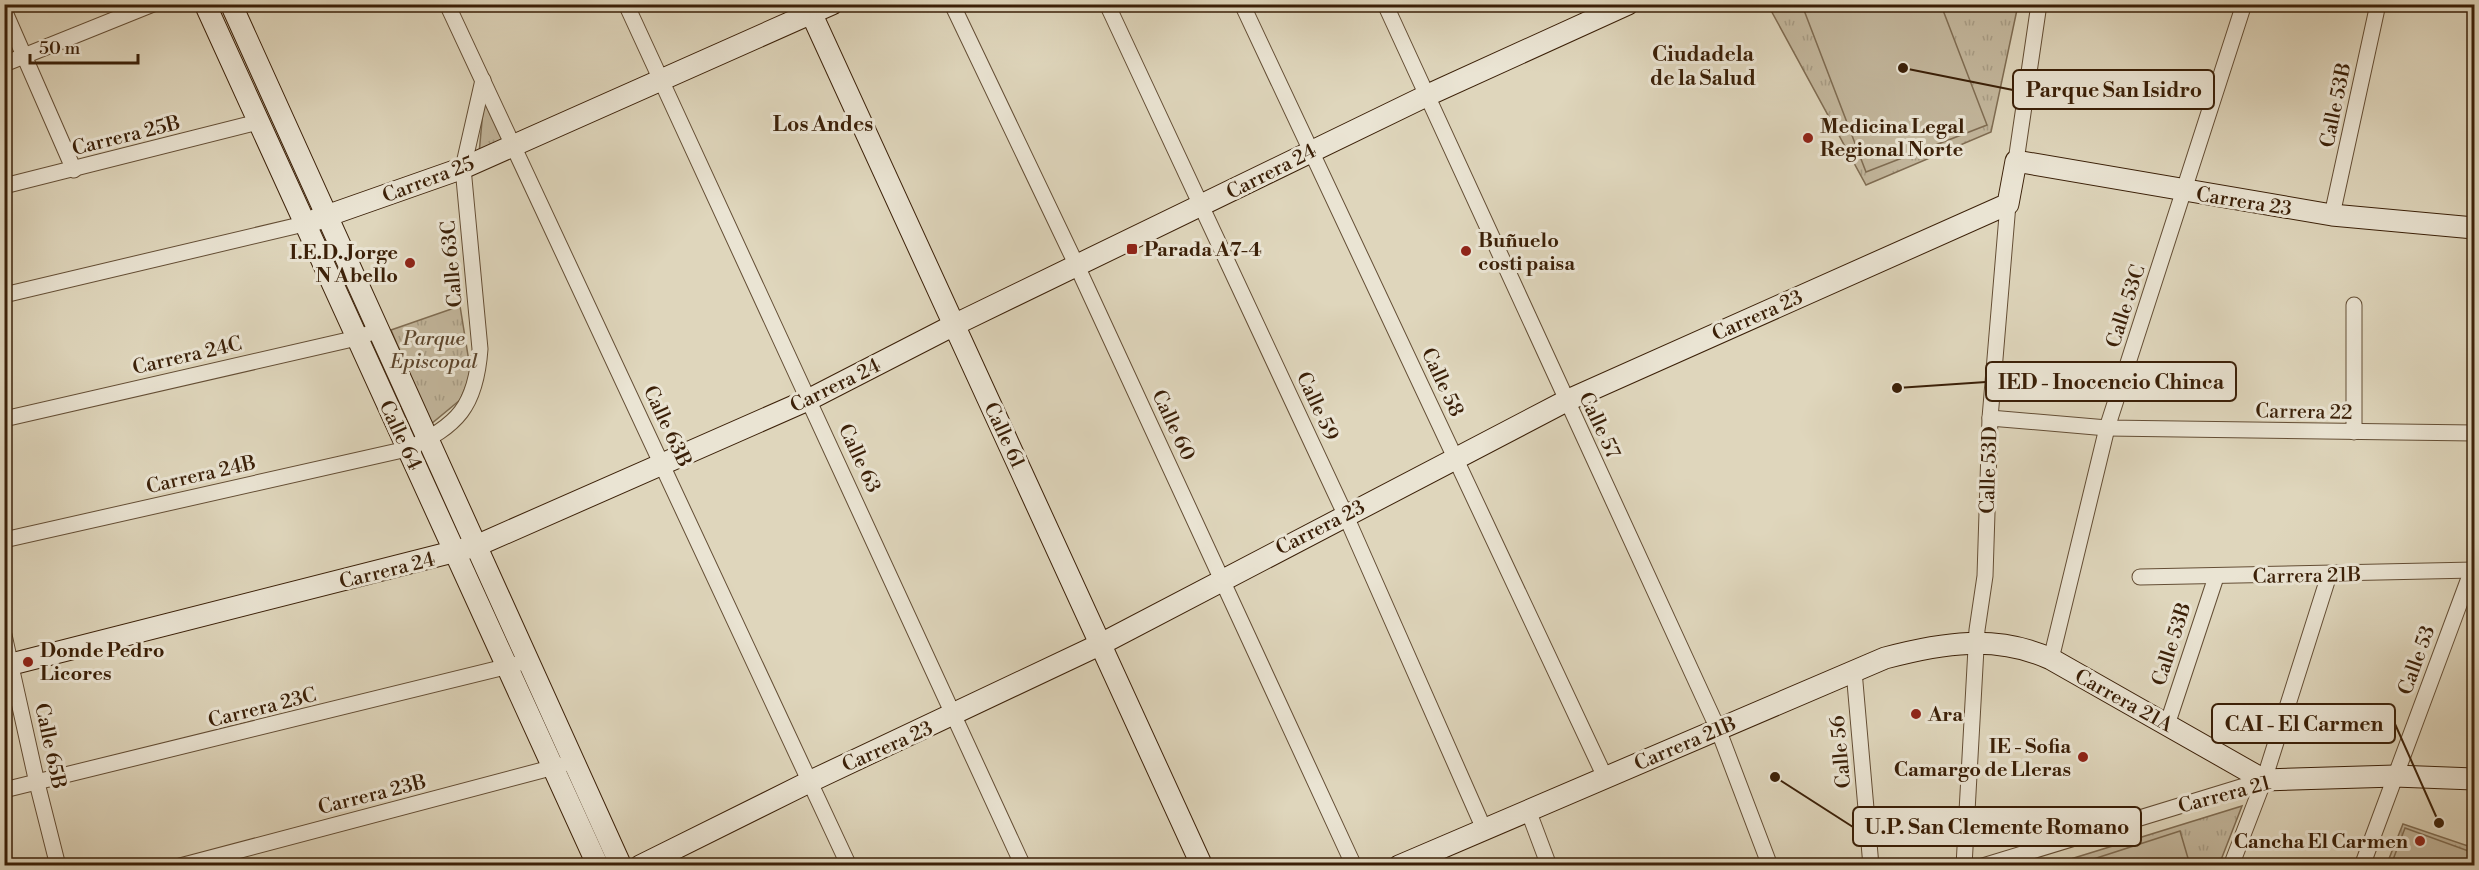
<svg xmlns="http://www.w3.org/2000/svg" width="2479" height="870" viewBox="0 0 2479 870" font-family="'Libre Bodoni',serif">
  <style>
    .grass { fill: url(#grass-tufts); stroke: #7f6c52; stroke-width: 1.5 }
    .garden { fill: #c3b79d; stroke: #7f6c52; stroke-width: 1.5 }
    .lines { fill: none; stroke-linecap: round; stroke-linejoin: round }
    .street-casing { stroke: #644e35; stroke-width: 17 }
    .secondary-casing { stroke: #3b2008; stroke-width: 23 }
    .street { stroke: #eae4d3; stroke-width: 15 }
    .secondary { stroke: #eae4d3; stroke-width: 21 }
    .poi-dot { fill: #8f2418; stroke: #eae4d3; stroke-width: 2 }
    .labels { text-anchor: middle; stroke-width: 6; stroke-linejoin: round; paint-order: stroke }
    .street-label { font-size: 20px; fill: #3b2008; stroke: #eae4d3 }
    .poi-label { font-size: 20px; font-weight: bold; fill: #3b2008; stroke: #eae4d3; text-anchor: start }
    .park-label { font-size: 20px; font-style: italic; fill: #5d462d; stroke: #eae4d3 }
    .neighbourhood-label { font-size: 21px; font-weight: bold; fill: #3b2008; stroke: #eae4d3 }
    .leader { fill: none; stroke: #3b2008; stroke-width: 2 }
    .callout-dot { fill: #3b2008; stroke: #eae4d3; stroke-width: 2 }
    .callout { fill: #eae4d3; stroke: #3b2008; stroke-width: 2 }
    .callout-label { font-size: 21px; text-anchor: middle; font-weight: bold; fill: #3b2008 }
  </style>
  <defs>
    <pattern id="grass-tufts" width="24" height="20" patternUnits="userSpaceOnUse" patternTransform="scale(1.5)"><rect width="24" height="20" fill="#c3b79d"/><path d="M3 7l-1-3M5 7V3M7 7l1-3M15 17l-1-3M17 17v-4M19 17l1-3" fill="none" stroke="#a89d86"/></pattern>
  </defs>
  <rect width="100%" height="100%" fill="#dfd6bc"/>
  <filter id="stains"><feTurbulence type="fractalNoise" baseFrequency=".00333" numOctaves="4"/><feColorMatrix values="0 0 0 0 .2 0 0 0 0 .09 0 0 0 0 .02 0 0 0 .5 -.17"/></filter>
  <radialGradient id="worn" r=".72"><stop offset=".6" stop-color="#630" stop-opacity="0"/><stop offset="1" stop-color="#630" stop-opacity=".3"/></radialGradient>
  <g class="grass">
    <path d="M1768 5H2018L1991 132 1866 185Z"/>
    <path d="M484 99 508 144 479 154Z"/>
    <path d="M460 306 471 374 460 400 431 424 391 330Z"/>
    <path d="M2242 806 2219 865 2048 866Z"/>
    <path d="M2403 824 2474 848V865L2386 866Z"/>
  </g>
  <g class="garden">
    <path d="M1802 5H1941L1987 125 1866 172Z"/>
    <path d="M2405 828 2474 853V865H2391Z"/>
    <path d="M2180 831 2190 865H2075Z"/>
  </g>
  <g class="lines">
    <g class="street-casing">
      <g id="street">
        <path d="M447 4 849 866"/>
        <path d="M626 4 1023 866"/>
        <path d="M952 4 1077 266 1354 866"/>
        <path d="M1107 4 1345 514 1484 829"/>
        <path d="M1242 4 1605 777"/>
        <path d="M1385 4 1718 729 1770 866"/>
        <path d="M4 10 74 170"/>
        <path d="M4 64 153 4"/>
        <path d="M2016 161 2039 4"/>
        <path d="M4 186 258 122"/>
        <path d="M2332 215 2378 4"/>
        <path d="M4 295 304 224"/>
        <path d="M2354 305V432"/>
        <path d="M1990 418 2107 428 2474 433"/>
        <path d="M4 419 357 338 378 330"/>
        <path d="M4 540 407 449C458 426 476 406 480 349L463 168 483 80"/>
        <path d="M2140 577 2474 570"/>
        <path d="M4 635 37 783 58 866"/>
        <path d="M2051 659 2107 428 2244 4"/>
        <path d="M1854 671 1871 866"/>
        <path d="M2167 725 2216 577"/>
        <path d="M4 790 517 664"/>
        <path d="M1528 810 1549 866"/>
        <path d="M180 866 562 765"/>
        <path d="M1964 866 1977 630 1985 576 1990 418 2008 204"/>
        <path d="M1983 866 2264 780"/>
        <path d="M2231 866 2264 780 2329 575"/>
        <path d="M2362 866 2472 570"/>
      </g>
    </g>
    <g class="secondary-casing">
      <g id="secondary">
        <path d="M205 4 598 866"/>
        <path d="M231 4 621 866"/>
        <path d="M807 4 1202 866"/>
        <path d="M315 220 463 168 832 4"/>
        <path d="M4 666 476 546 810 399 954 325 1428 95 1628 4"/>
        <path d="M640 866 809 782 1101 644 1566 401 2008 204 2016 161 2332 215 2474 228"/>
        <path d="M1399 866 1885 658C1942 643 1996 634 2051 659L2264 780 2395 776 2474 779"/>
      </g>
    </g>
    <use href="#street" class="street"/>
    <use href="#secondary" class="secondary"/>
  </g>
  <g class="poi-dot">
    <circle cx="1808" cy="138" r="6"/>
    <rect x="1126" y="243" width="12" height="12" rx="3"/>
    <circle cx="1466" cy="251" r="6"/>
    <circle cx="410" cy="263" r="6"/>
    <circle cx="28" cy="662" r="6"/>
    <circle cx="1916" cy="714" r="6"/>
    <circle cx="2083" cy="757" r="6"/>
    <circle cx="2420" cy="841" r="6"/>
  </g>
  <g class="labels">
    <g class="street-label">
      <text transform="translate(2335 105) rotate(-78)" y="7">Calle 53B</text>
      <text transform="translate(126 135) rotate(-14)" y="7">Carrera 25B</text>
      <text transform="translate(1271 171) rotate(-27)" y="7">Carrera 24</text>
      <text transform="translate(428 179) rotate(-21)" y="7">Carrera 25</text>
      <text transform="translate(2244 201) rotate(9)" y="7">Carrera 23</text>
      <text transform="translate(451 264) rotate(-95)" y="7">Calle 63C</text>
      <text transform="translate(2125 306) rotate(-72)" y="7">Calle 53C</text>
      <text transform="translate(1757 315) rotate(-24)" y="7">Carrera 23</text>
      <text transform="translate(187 355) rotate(-13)" y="7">Carrera 24C</text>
      <text transform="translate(1443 382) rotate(65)" y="7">Calle 58</text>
      <text transform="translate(835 385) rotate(-26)" y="7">Carrera 24</text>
      <text transform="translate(1318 406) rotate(65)" y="7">Calle 59</text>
      <text transform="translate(2304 411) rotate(1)" y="7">Carrera 22</text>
      <text transform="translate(1174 425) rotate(65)" y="7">Calle 60</text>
      <text transform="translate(1600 425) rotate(65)" y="7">Calle 57</text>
      <text transform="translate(668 426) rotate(65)" y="7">Calle 63B</text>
      <text transform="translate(401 435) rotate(65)" y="7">Calle 64</text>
      <text transform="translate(1005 435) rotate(65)" y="7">Calle 61</text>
      <text transform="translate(860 458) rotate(65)" y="7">Calle 63</text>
      <text transform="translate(1988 470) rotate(-88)" y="7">Calle 53D</text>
      <text transform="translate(201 474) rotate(-13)" y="7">Carrera 24B</text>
      <text transform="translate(1320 527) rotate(-27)" y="7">Carrera 23</text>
      <text transform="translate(387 570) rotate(-14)" y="7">Carrera 24</text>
      <text transform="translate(2307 575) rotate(-1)" y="7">Carrera 21B</text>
      <text transform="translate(2171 644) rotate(-72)" y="7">Calle 53B</text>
      <text transform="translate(2416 660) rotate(-70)" y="7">Calle 53</text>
      <text transform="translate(2124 700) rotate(29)" y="7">Carrera 21A</text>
      <text transform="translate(262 707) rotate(-14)" y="7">Carrera 23C</text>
      <text transform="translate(1685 743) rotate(-23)" y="7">Carrera 21B</text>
      <text transform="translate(51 746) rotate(78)" y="7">Calle 65B</text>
      <text transform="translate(887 746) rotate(-24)" y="7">Carrera 23</text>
      <text transform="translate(1840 752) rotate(-95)" y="7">Calle 56</text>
      <text transform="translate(372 794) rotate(-14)" y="7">Carrera 23B</text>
      <text transform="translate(2224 794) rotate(-15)" y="7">Carrera 21</text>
    </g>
    <g class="poi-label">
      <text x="1820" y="133">Medicina Legal<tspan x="1820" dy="23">Regional Norte</tspan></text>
      <text x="1478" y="247">Buñuelo<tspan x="1478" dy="23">costi paisa</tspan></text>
      <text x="1144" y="256">Parada A7-4</text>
      <text x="398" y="259" text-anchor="end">I.E.D. Jorge<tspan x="398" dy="23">N Abello</tspan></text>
      <text x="40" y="657">Donde Pedro<tspan x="40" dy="23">Licores</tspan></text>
      <text x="1928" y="721">Ara</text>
      <text x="2071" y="753" text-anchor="end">IE - Sofia<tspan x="2071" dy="23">Camargo de Lleras</tspan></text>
      <text x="2408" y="848" text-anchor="end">Cancha El Carmen</text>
    </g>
    <g class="park-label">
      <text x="434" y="345">Parque<tspan x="434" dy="23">Episcopal</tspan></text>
    </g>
    <g class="neighbourhood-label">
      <text x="1703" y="61">Ciudadela<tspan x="1703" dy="24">de la Salud</tspan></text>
      <text x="823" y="131">Los Andes</text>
    </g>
  </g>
  <path class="leader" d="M1903 68L2013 90M1897 388L1986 382M2439 823L2395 724M1775 777L1853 827"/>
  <g class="callout-dot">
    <circle cx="1903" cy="68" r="6"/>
    <circle cx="1897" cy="388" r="6"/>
    <circle cx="2439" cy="823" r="6"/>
    <circle cx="1775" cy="777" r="6"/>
  </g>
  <g class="callout">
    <rect x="2013" y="70" width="201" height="39" rx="6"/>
    <rect x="1986" y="362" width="250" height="39" rx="6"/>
    <rect x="2212" y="704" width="183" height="39" rx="6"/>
    <rect x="1853" y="807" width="288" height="39" rx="6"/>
  </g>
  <g class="callout-label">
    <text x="2114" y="97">Parque San Isidro</text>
    <text x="2111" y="389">IED - Inocencio Chinca</text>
    <text x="2304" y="731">CAI - El Carmen</text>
    <text x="1997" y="834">U.P. San Clemente Romano</text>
  </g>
  <rect width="2479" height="870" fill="none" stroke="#dfd6bc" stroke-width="24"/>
  <rect x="6" y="6" width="2467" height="858" fill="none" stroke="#3b2008" stroke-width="3"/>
  <rect x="12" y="12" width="2455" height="846" fill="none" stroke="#3b2008" stroke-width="1.5"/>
  <path d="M30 54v9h108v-9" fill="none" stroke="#3b2008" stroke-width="3"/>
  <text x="39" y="54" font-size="18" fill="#3b2008" stroke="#eae4d3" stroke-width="4.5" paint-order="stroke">50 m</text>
  <rect width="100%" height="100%" filter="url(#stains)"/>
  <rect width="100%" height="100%" fill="url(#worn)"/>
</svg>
